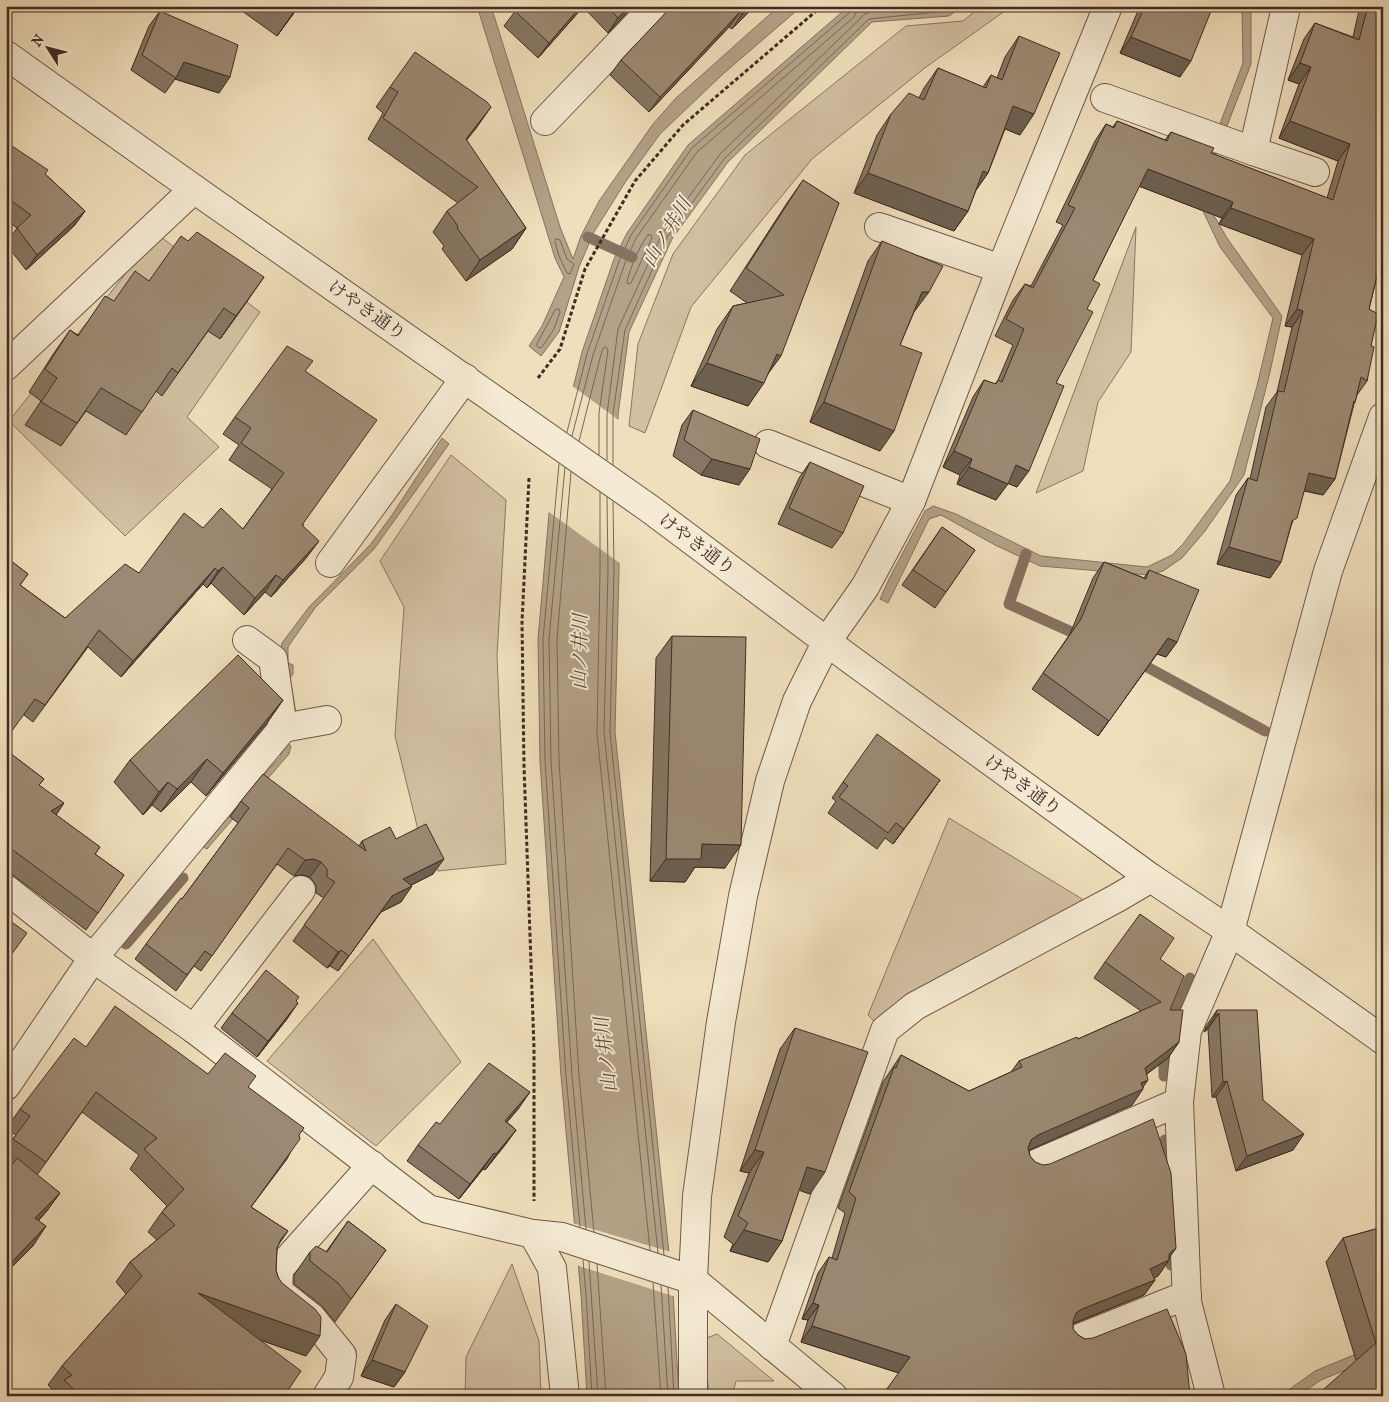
<svg xmlns="http://www.w3.org/2000/svg" width="1389" height="1402" viewBox="0 0 1389 1402" font-family="'IM FELL French Canon','Noto Serif JP',serif">
  <style>
    .green { fill: #d2c0a2; stroke: #8a7662 }
    .water { fill: #b4a288; stroke: #867260 }
    .pier { fill: #f0dfbc }
    .lines { fill: none; stroke-linecap: round; stroke-linejoin: round }
    .shore { stroke: #7a6656; stroke-width: 1 }
    .stream { stroke: #867260; stroke-width: 11 }
    .minor-casing { stroke: #6d5849; stroke-width: 30 }
    .path { stroke: #412b23; stroke-width: 3; stroke-dasharray: 4 2.5; stroke-linecap: butt }
    .minor { stroke: #f5ead3; stroke-width: 28 }
    .wall { fill: #867663; stroke: #412b23 }
    .shaded-wall { fill: #6d6050; stroke: #412b23 }
    .building { fill: #9c8973; stroke: #412b23 }
    .labels { text-anchor: middle; stroke-width: 4; stroke-linejoin: round; paint-order: stroke }
    .street-label { font-size: 18px; fill: #412b23; stroke: #f5ead3 }
    .water-label { font-size: 19px; font-style: italic; fill: #5e493c; stroke: #f5ead3 }
  </style>
  <rect width="100%" height="100%" fill="#f0dfbc"/>
  <filter id="stains"><feTurbulence type="fractalNoise" baseFrequency=".004" numOctaves="4"/><feColorMatrix values="0 0 0 0 .2 0 0 0 0 .09 0 0 0 0 .02 0 0 0 .5 -.17"/></filter>
  <radialGradient id="worn" r=".72"><stop offset=".6" stop-color="#630" stop-opacity="0"/><stop offset="1" stop-color="#630" stop-opacity=".3"/></radialGradient>
  <g class="green">
    <path d="M981 6H1012L926 67 812 159 691 307 645 433 629 426 638 344 673 254 745 155 906 26 963 21Z"/>
    <path d="M1136 227 1131 352 1098 402 1083 471 1036 493Z"/>
    <path d="M157 234 260 312 187 417 219 447 125 536 9 421Z"/>
    <path d="M451 455 506 500 497 656 506 864 438 871 421 842 395 736 404 607 380 561Z"/>
    <path d="M949 818 1087 902 877 1024 868 1015Z"/>
    <path d="M373 939 461 1062 376 1146 267 1061Z"/>
    <path d="M512 1264 539 1341 541 1396H465L466 1357Z"/>
    <path d="M717 1334 774 1381H736L732 1396H709L704 1339Z"/>
  </g>
  <g class="water">
    <path d="M477 6H491L560 227 573 259 581 236 599 201 653 124 676 98 779 6H802L723 74 660 134 626 181 594 232 579 267 559 332 541 356 529 346 542 326 564 277 555 258Z"/>
    <path d="M849 6H963L949 16 872 22 728 162 672 239 629 332 618 415 619 570 615 732 673 1292 679 1396H587L581 1295 561 1076 540 761 538 639 553 469 582 352 614 259 627 233 688 145Z"/>
    <path d="M1242 6H1251V64L1203 188 1206 202 1227 238 1282 316 1270 372 1244 475 1205 531 1182 558 1163 571 1149 575 1040 566 995 545 941 515 929 519 888 603 880 599 889 579 925 511 933 506 956 514 1041 556 1147 567 1172 555 1183 544 1230 481 1257 386 1273 318 1220 247 1203 211 1197 193 1198 182 1243 63Z"/>
    <path d="M442 438 449 444 374 549 315 608 288 647V663L293 665V674L290 678 296 714 290 715 280 654 282 643 309 607 370 545 392 515Z"/>
    <path d="M286 742 291 746 289 754 207 849 201 846 281 756 282 747Z"/>
    <path d="M1356 1354 1370 1360 1321 1380 1298 1396H1280L1315 1371Z"/>
  </g>
  <g class="pier">
    <path d="M571 385 620 421 621 564 546 510 550 469Z"/>
    <path d="M572 1223 671 1252 676 1297 576 1265Z"/>
  </g>
  <g class="lines">
    <g class="shore">
      <path d="M648 235H651L652 238 631 283 628 284 627 281C632 265 638 248 648 235Z"/>
      <path d="M556 239 560 240 567 259 574 264 570 274 567 273 559 256 555 242Z"/>
      <path d="M556 309H559L560 312 554 329 542 347 539 348 537 346V344Z"/>
      <path d="M567 432 587 354 619 261 631 235 692 148 850 12 852 6"/>
      <path d="M572 436 593 355 625 263 636 238 697 152 854 17 857 11 858 6"/>
      <path d="M579 441 600 358 603 348 606 347 608 350 599 413V455"/>
      <path d="M607 460V414L618 329 662 234 720 154 865 14 871 11 932 6"/>
      <path d="M559 464 543 639 545 761 566 1076 580 1227"/>
      <path d="M613 465V414L625 330 667 237 724 159 869 19 946 11 954 6"/>
      <path d="M565 467 549 639 551 761 572 1075 586 1229"/>
      <path d="M571 472 557 639 559 760 579 1075 594 1232"/>
      <path d="M600 492V570L597 733 650 1250"/>
      <path d="M607 497 608 570 604 732 658 1253"/>
      <path d="M613 502 614 570 610 732 664 1255"/>
      <path d="M583 1260 586 1294 592 1396"/>
      <path d="M589 1262 598 1396"/>
      <path d="M597 1264 606 1396"/>
      <path d="M653 1283 661 1396"/>
      <path d="M661 1285 668 1396"/>
      <path d="M668 1287 674 1396"/>
    </g>
    <g class="stream">
      <path d="M588 237 632 257"/>
      <path d="M1026 554 1009 604 1085 638"/>
      <path d="M1134 660 1149 668 1265 731"/>
      <path d="M126 944 183 878"/>
      <path d="M1171 1022 1190 978"/>
      <path d="M1164 1076V1047"/>
      <path d="M1165 1140 1167 1171"/>
      <path d="M1170 1242 1171 1265"/>
    </g>
    <g class="minor-casing">
      <g id="minor">
        <path d="M1284 6 1286 7 1253 151 1315 172"/>
        <path d="M6 55 194 189 650 509 850 659 1151 878 1230 931 1383 1040"/>
        <path d="M1105 98 1253 151"/>
        <path d="M545 121 655 6"/>
        <path d="M879 227 1001 269"/>
        <path d="M6 366 194 189"/>
        <path d="M768 444 911 501"/>
        <path d="M330 563 465 378"/>
        <path d="M283 728 327 720"/>
        <path d="M6 889 93 958 194 1029 428 1209 533 1234 562 1237 693 1280 833 1396"/>
        <path d="M194 1029 301 890"/>
        <path d="M6 1086 93 958 283 728 273 659 247 640"/>
        <path d="M1033 1165 1179 1102"/>
        <path d="M533 1234 552 1268 565 1396"/>
        <path d="M1077 1339 1187 1295"/>
        <path d="M772 1346 885 1030 915 1006 1117 898 1151 878"/>
        <path d="M327 1396 339 1377 342 1355 312 1318 278 1291 279 1269 372 1165"/>
        <path d="M693 1396V1280L697 1196 721 1022 743 896 770 781 797 701 827 641 865 587 911 501 1001 269 1108 6"/>
        <path d="M1211 1396 1187 1302 1179 1102 1187 1031 1230 931 1328 571 1383 417"/>
      </g>
    </g>
    <g class="path">
      <path d="M538 378 560 349 585 269 635 181 683 125 822 6"/>
      <path d="M529 478 522 622 524 766 534 1048V1201"/>
    </g>
    <use href="#minor" class="minor"/>
  </g>
  <g class="wall">
    <path d="M235 6H299L277 36Z"/>
    <path d="M519 6H633L608 33 583 7 538 58 504 26Z"/>
    <path d="M670 6H755L732 29 729 27 649 112 610 75 621 60 670 9Z"/>
    <path d="M1140 6H1213L1180 77 1120 53Z"/>
    <path d="M1360 6H1383V260L1380 264 1369 309 1371 346 1367 381 1357 395 1355 402 1354 404 1335 479 1323 495 1304 491 1291 526 1281 562 1270 578 1217 564 1236 495 1248 478 1250 479 1266 407 1277 392 1292 327 1285 326 1302 255 1219 224 1222 218 1139 186 1093 280 1087 309 1056 383 1017 487 1008 483 996 500 957 484 960 475 943 467 973 397 984 380 995 384 998 380 1013 345 995 336 1013 300 1025 284 1031 286 1063 225 1056 222 1095 141 1106 124 1113 127 1117 121 1165 140 1171 132 1211 153 1327 198 1338 161 1279 138 1299 84 1288 80 1304 39 1315 23 1353 37Z"/>
    <path d="M160 11 219 93 175 79 165 93 131 70 149 26Z"/>
    <path d="M1019 36 1020 135 1005 129 988 173 976 190 968 211 954 231 854 193 877 135 891 114 919 98 924 88 938 68 983 87 991 75 997 78 1005 57Z"/>
    <path d="M390 87 477 127 466 140 526 228 512 249 466 281 442 249 444 246 433 232 447 211 458 203 368 139 383 113 376 107Z"/>
    <path d="M6 142 45 174 85 211 74 226 26 270 6 244 17 228 6 220Z"/>
    <path d="M803 180 839 203 767 375 748 406 691 386 717 329 733 306 747 303 730 291 787 203Z"/>
    <path d="M882 241 914 312 900 345 880 451 810 422 868 261Z"/>
    <path d="M149 281 248 300 220 339 208 331 162 396 156 391 126 435 86 411 61 446 25 425 41 401 29 392 54 353 70 330 78 335 114 301Z"/>
    <path d="M306 371 303 525 307 557 271 597 265 592 244 615 211 583 207 588 203 584 121 677 88 647 33 722 24 715 6 557 28 574 20 585 65 618 139 573 203 528 243 529 272 489 229 460 239 445 223 434 235 417Z"/>
    <path d="M693 410 739 485 701 475 673 456 682 425Z"/>
    <path d="M810 462 843 533 832 548 778 524 799 478Z"/>
    <path d="M942 527 975 550 935 608 902 585Z"/>
    <path d="M1104 562 1144 578 1149 570 1177 642 1166 657 1157 654 1098 736 1032 689 1070 634 1093 578Z"/>
    <path d="M672 636 725 868 695 867 685 882 650 881 656 658Z"/>
    <path d="M283 700 267 723 206 796 191 782 161 812 152 805 143 815 114 782 130 760Z"/>
    <path d="M6 750 44 779 39 785 56 815 100 847 95 854 124 875 86 930 6 870Z"/>
    <path d="M940 780 893 844 885 838 877 849 828 813 836 801 832 798 843 782Z"/>
    <path d="M241 801 359 846 362 841 396 839 433 874 411 885 401 902 381 912 338 971 330 966 327 968 293 941 324 898 316 893V885L310 877 303 875 294 876 277 864 201 971 194 966 176 991 135 959 146 944 182 899 238 823 230 817Z"/>
    <path d="M1160 959 1170 1010 1179 1042 1168 1058 1147 1074 1143 1088 1132 1105 1029 1150 1030 1156 1035 1162 1176 1248 1169 1258V1260L1158 1276 1154 1278 1155 1280 1144 1295 1073 1324V1329L1078 1335 1190 1396H882L899 1373 801 1342 808 1320 802 1319 818 1273 829 1257 832 1258 845 1213 838 1208 883 1082 901 1055 969 1091 1011 1072 1019 1061 1078 1039 1141 1011 1094 978 1105 962Z"/>
    <path d="M296 1001 287 1019 257 1057 221 1028 232 1013Z"/>
    <path d="M1217 1010 1263 1100 1293 1150 1236 1171 1216 1097H1212L1208 1029 1204 1032 1206 1026Z"/>
    <path d="M795 1028 810 1194 799 1190 782 1241 768 1262 730 1251 733 1244 724 1237 749 1173 740 1171 780 1049Z"/>
    <path d="M86 1047 208 1074 248 1087 299 1135 287 1159 251 1207 288 1231 279 1244 277 1248 276 1270 278 1277 306 1356 260 1340 284 1396H52L55 1392 48 1385 62 1366 126 1294 116 1282 130 1262 157 1240 148 1232 162 1212 167 1206 130 1169 139 1155 82 1112 37 1175 60 1193 46 1212 39 1220 33 1246 6 1273V1173L11 1167 6 1164V1148L16 1135 6 1129 20 1109Z"/>
    <path d="M519 1108 507 1122 516 1130 505 1145 485 1170 483 1169 459 1199 407 1161 418 1145 440 1124Z"/>
    <path d="M348 1221 386 1250 335 1322 322 1306 294 1284V1275L310 1252H326Z"/>
    <path d="M1383 1227V1396L1356 1360 1326 1262 1343 1238Z"/>
    <path d="M396 1304 405 1372 394 1387 361 1376 385 1320Z"/>
  </g>
  <g class="shaded-wall">
    <path d="M298 6H299L277 36Z"/>
    <path d="M581 6H584L538 58 549 43Z"/>
    <path d="M629 6H633L608 33 618 18Z"/>
    <path d="M750 6H755L732 29 742 14Z"/>
    <path d="M740 12 729 27 649 112 660 97Z"/>
    <path d="M1131 37 1191 61 1180 77 1120 53Z"/>
    <path d="M184 62 230 77 219 93 175 79Z"/>
    <path d="M1300 63 1311 67 1299 84 1288 80Z"/>
    <path d="M1013 106 1034 114 1020 135 999 126Z"/>
    <path d="M491 107 477 127 451 160 466 139Z"/>
    <path d="M1290 121 1350 144 1338 161 1279 138Z"/>
    <path d="M1148 169 1233 202 1222 218 1136 185Z"/>
    <path d="M983 171 988 173 974 193Z"/>
    <path d="M868 173 968 211 954 231 854 193Z"/>
    <path d="M1231 208 1314 239 1302 255 1219 224Z"/>
    <path d="M85 211 74 226 26 270 37 255Z"/>
    <path d="M526 228 512 249 466 281 480 260Z"/>
    <path d="M1383 247V260L1380 264 1372 262Z"/>
    <path d="M264 277 248 300 220 339 236 316Z"/>
    <path d="M922 292H929L914 312Z"/>
    <path d="M1297 309 1303 311 1292 327 1285 326Z"/>
    <path d="M777 354 781 356 765 378Z"/>
    <path d="M707 363 764 383 748 406 691 386Z"/>
    <path d="M824 402 894 431 880 451 810 422Z"/>
    <path d="M954 451 972 459 960 475 943 467Z"/>
    <path d="M712 459 750 469 739 485 701 475Z"/>
    <path d="M1016 465 1029 471 1017 487 1004 482Z"/>
    <path d="M969 467 1008 484 996 500 957 484Z"/>
    <path d="M1309 473 1335 479 1323 495 1298 489Z"/>
    <path d="M319 541 307 557 271 597 283 580Z"/>
    <path d="M1229 547 1281 562 1270 578 1217 564Z"/>
    <path d="M223 567 211 583 207 588 218 571Z"/>
    <path d="M215 568 203 584 121 677 133 661Z"/>
    <path d="M276 575 265 592 244 615 255 598Z"/>
    <path d="M1168 638 1177 642 1166 657 1157 654 1098 736Z"/>
    <path d="M283 700 267 723 206 796 223 773Z"/>
    <path d="M207 759 191 782 161 812 177 789Z"/>
    <path d="M940 780 929 796 893 844 904 829Z"/>
    <path d="M168 782 152 805 143 815 159 792Z"/>
    <path d="M64 803 53 820 51 811Z"/>
    <path d="M702 844 741 845 725 868 695 867 685 882 650 881 666 859Z"/>
    <path d="M314 859 321 862 310 877 303 875 294 876 305 860Z"/>
    <path d="M444 859 433 874 392 895 403 879Z"/>
    <path d="M412 886 401 902 381 912 338 971 392 896Z"/>
    <path d="M341 950 330 966 327 968 338 952Z"/>
    <path d="M298 1003 287 1019 257 1057 268 1041Z"/>
    <path d="M1219 1013 1208 1029 1204 1032 1215 1016Z"/>
    <path d="M1179 1042 1168 1058 1134 1083 1145 1068Z"/>
    <path d="M1148 1080 1141 1090 1143 1089 1132 1105 1027 1151 1031 1140 1038 1135Z"/>
    <path d="M1227 1081 1216 1097H1212L1223 1082Z"/>
    <path d="M530 1092 519 1108 494 1137 505 1121Z"/>
    <path d="M516 1130 505 1145 485 1170 496 1154Z"/>
    <path d="M1304 1134 1293 1150 1236 1171 1247 1156Z"/>
    <path d="M755 1150 764 1152 749 1173 740 1171Z"/>
    <path d="M494 1153 483 1169 459 1199 470 1184Z"/>
    <path d="M807 1167 825 1172 810 1194 793 1188Z"/>
    <path d="M60 1193 46 1212 22 1237 35 1218Z"/>
    <path d="M46 1226 33 1246 6 1273V1270L11 1263Z"/>
    <path d="M744 1230 782 1241 768 1262 730 1251Z"/>
    <path d="M1176 1248 1166 1262 1169 1260 1158 1276 1139 1285 1150 1269Z"/>
    <path d="M1155 1280 1144 1295 1071 1324 1076 1313 1082 1309Z"/>
    <path d="M198 1293 320 1336 306 1356 184 1313Z"/>
    <path d="M813 1303 819 1305 808 1320 802 1319Z"/>
    <path d="M812 1326 910 1357 899 1373 801 1342Z"/>
    <path d="M372 1360 405 1372 394 1387 361 1376Z"/>
  </g>
  <g class="building">
    <path d="M283 6H298L293 13Z"/>
    <path d="M519 6H581L549 43 515 11Z"/>
    <path d="M607 6H629L618 18Z"/>
    <path d="M672 6H750L742 14 740 12 660 97 621 60Z"/>
    <path d="M1145 6H1213L1191 61 1131 37Z"/>
    <path d="M1368 6H1383V250L1369 309 1378 314 1371 346 1374 347 1367 381 1361 377 1355 402 1354 401 1335 479 1309 473 1297 518 1292 521 1281 562 1229 547 1248 478 1257 481 1278 391 1284 392 1303 311 1297 309 1314 239 1231 208 1233 202 1148 169 1093 280 1100 284 1087 309 1093 312 1056 383 1064 386 1029 471 1016 465 1008 484 969 467 972 459 954 451 984 380 996 384 998 380 1002 382 1024 329 1006 319 1025 284 1033 288 1075 208 1068 205 1106 124 1114 128 1117 121 1167 141 1171 132 1214 148 1211 153 1333 200 1350 144 1290 121 1311 67 1300 63 1315 23 1359 40Z"/>
    <path d="M160 11 238 45 230 77 184 62 176 78 142 55Z"/>
    <path d="M1019 36 1060 53 1034 114 1013 106 988 173 983 171 968 211 868 173 891 114 909 93 924 100 938 68 986 88 991 75 1002 80Z"/>
    <path d="M415 52 487 102 491 107 466 139 526 228 480 260 457 228 458 226 447 211 478 187 383 118 398 92 390 87Z"/>
    <path d="M6 142 48 170 45 174 85 211 37 255 17 228 31 215 6 197Z"/>
    <path d="M803 180 839 203 781 356 777 354 764 383 707 363 733 306 784 295 746 268Z"/>
    <path d="M197 232 264 277 236 316 224 308 178 373 172 368 142 412 101 388 77 423 41 402 57 378 45 369 70 330 78 336 105 296 114 301 135 271 149 281 181 236 188 241Z"/>
    <path d="M882 241 943 266 929 292H922L900 345 922 353 894 431 824 402Z"/>
    <path d="M287 346 313 361 305 371 377 420 302 525 319 541 283 580 276 575 255 598 223 567 218 571 215 568 133 661 99 630 45 705 35 699 6 739V557L28 574 20 585 65 618 125 564 139 573 184 513 203 528 221 508 243 529 284 473 241 443 251 428 235 417Z"/>
    <path d="M693 410 760 439 750 469 712 459 684 440Z"/>
    <path d="M810 462 864 486 843 533 789 508Z"/>
    <path d="M942 527 975 550 946 592 913 570Z"/>
    <path d="M1104 562 1146 579 1149 570 1199 590 1177 642 1168 638 1109 721 1043 673 1081 619Z"/>
    <path d="M672 636 746 637 741 845 702 844 701 859H666Z"/>
    <path d="M238 655 283 700 223 773 207 759 177 789 168 782 159 792 130 760Z"/>
    <path d="M877 734 940 780 904 829 896 823 888 833 839 797 848 786 843 782Z"/>
    <path d="M6 750 44 779 39 785 64 803 51 811 100 847 95 854 124 875 98 913 6 845Z"/>
    <path d="M263 774 366 851 362 841 390 827 396 839 426 824 444 859 403 879 412 886 392 896 349 956 341 950 338 952 304 925 335 882 327 877V869L321 862 314 859 305 860 288 848 212 956 205 951 187 975 146 944 181 898 182 899 249 808 241 801Z"/>
    <path d="M1140 914 1174 938 1160 959 1184 976 1170 1010H1183L1179 1042 1145 1068 1148 1080 1141 1083 1143 1089 1038 1135 1031 1140 1028 1148 1030 1156 1035 1162 1043 1165 1050 1164 1153 1119 1171 1173 1176 1248 1169 1254V1260L1150 1269 1155 1280 1082 1309 1076 1313 1073 1321V1329L1078 1335 1085 1339 1093 1338 1167 1309 1186 1354 1190 1396H887L884 1393 910 1357 812 1326 819 1305 813 1303 829 1257 837 1260 856 1198 849 1192 894 1067 896 1068 901 1055 969 1091 1022 1067 1019 1061 1077 1037 1078 1039 1161 1002 1105 962Z"/>
    <path d="M6 918 27 933 6 962Z"/>
    <path d="M266 970 299 997 296 1001 298 1003 268 1041 232 1013Z"/>
    <path d="M115 1006 208 1074 225 1053 256 1076 248 1087 304 1128 299 1135 300 1139 251 1207 288 1231 281 1239 277 1248 276 1270 278 1277 282 1283 315 1309 321 1317 320 1336 198 1293 301 1371 284 1396H81L64 1380 72 1375 62 1366 142 1276 130 1262 175 1225 162 1212 184 1189 144 1149 157 1138 96 1092 46 1162 13 1139 30 1116 20 1109 74 1038 86 1047Z"/>
    <path d="M1217 1010H1257L1263 1100 1304 1134 1247 1156 1227 1081 1223 1082 1219 1013 1215 1016Z"/>
    <path d="M795 1028 868 1052 825 1172 807 1167 782 1241 744 1230 748 1223 738 1216 764 1152 755 1150Z"/>
    <path d="M489 1063 530 1092 505 1121 516 1130 496 1154 494 1153 470 1184 418 1145 436 1122 440 1124Z"/>
    <path d="M17 1158 60 1193 35 1218 46 1226 11 1263 6 1261V1173Z"/>
    <path d="M348 1221 386 1250 351 1299 338 1283 310 1261V1252L316 1246 327 1252Z"/>
    <path d="M1383 1227V1396H1316L1376 1343 1343 1238Z"/>
    <path d="M396 1304 428 1326 405 1372 372 1360Z"/>
  </g>
  <g class="labels">
    <g class="street-label">
      <text transform="translate(367 310) rotate(35)" y="6">けやき通り</text>
      <text transform="translate(697 544) rotate(37)" y="6">けやき通り</text>
      <text transform="translate(1023 785) rotate(36)" y="6">けやき通り</text>
    </g>
    <g class="water-label">
      <text transform="translate(666 232) rotate(-59)" y="7">山ノ井川</text>
      <text transform="translate(579 652) rotate(-89)" y="7">山ノ井川</text>
      <text transform="translate(605 1055) rotate(-97)" y="7">山ノ井川</text>
    </g>
  </g>
  <rect width="1389" height="1402" fill="none" stroke="#f0dfbc" stroke-width="25"/>
  <rect x="8" y="8" width="1374" height="1387" fill="none" stroke="#412b23" stroke-width="2.5"/>
  <rect x="12" y="12" width="1364" height="1377" fill="none" stroke="#412b23"/>
  <g transform="translate(48 48) rotate(306)" stroke="#f5ead3" stroke-width="4" paint-order="stroke">
  <path d="M0-4L9 19L0 12L-9 19Z" fill="#412b23"/>
  <text y="-8" font-size="14" font-weight="bold" text-anchor="middle" fill="#412b23">N</text>
  </g>
  <rect width="100%" height="100%" filter="url(#stains)"/>
  <rect width="100%" height="100%" fill="url(#worn)"/>
</svg>
